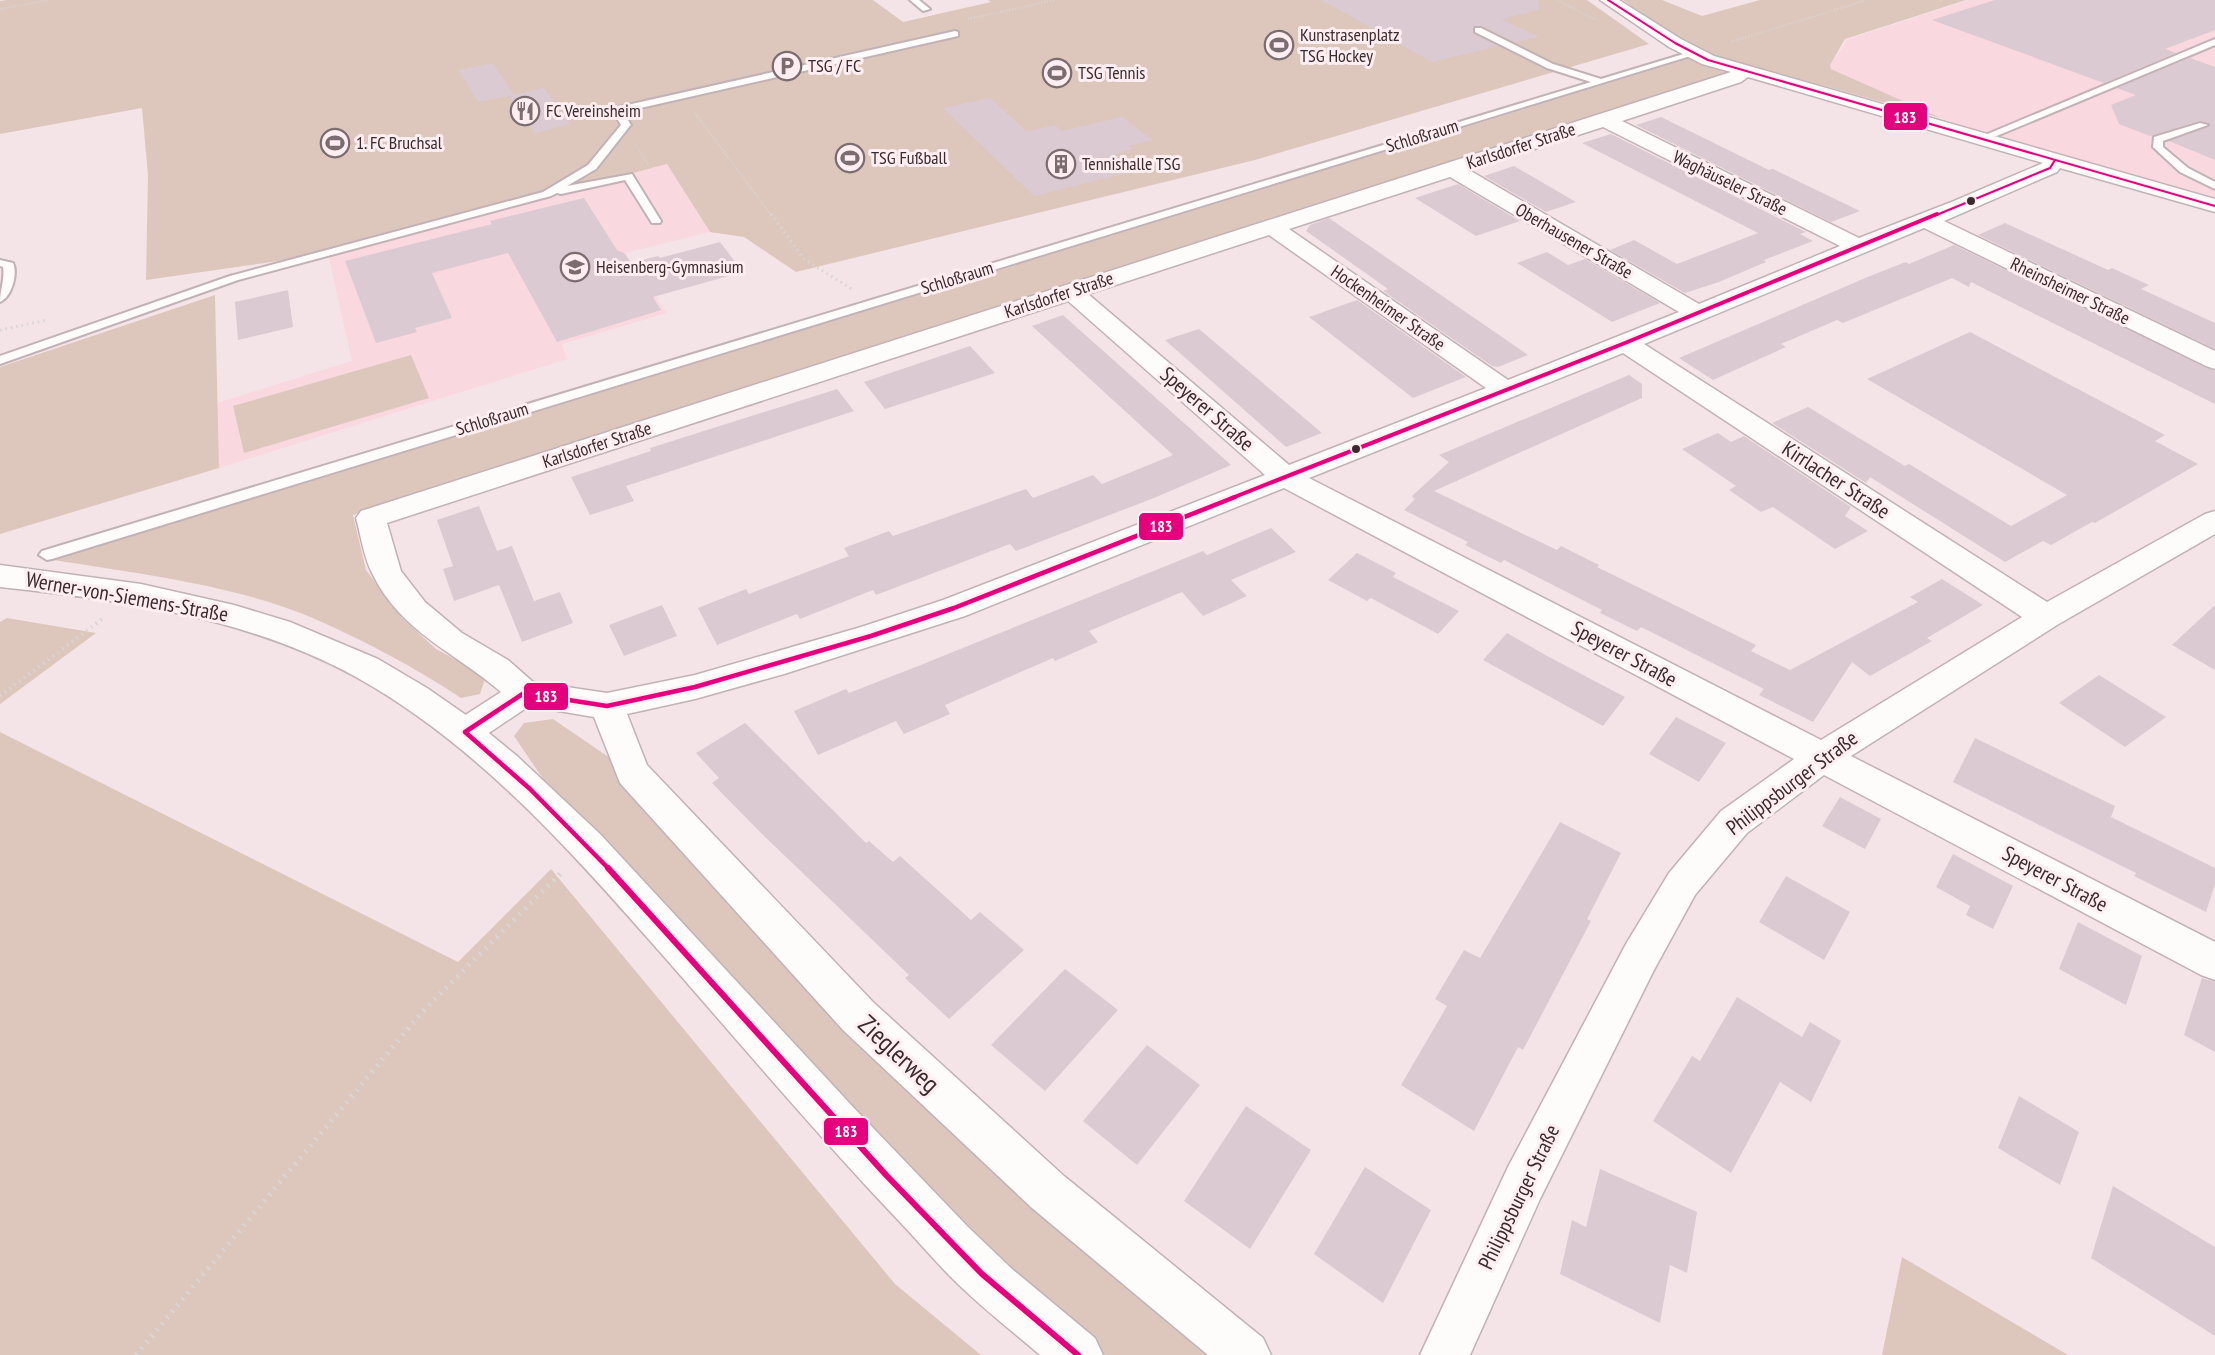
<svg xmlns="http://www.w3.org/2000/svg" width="2215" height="1355" viewBox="0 0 2215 1355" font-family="'PT Sans Narrow',sans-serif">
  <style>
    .built { fill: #f9d8df }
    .green { fill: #ddc7bc }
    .building { fill: #dbcad2 }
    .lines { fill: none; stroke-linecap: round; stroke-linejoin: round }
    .lane-casing { stroke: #c1b2b6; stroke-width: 4 }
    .street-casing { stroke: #c1b2b6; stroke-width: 3 }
    .secondary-casing { stroke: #c1b2b6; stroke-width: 3 }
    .path-far3 { stroke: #d9d4d5; stroke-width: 2; stroke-dasharray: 1 2; stroke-linecap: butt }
    .path-far2 { stroke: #d9d4d5; stroke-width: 3; stroke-dasharray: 1.5 4; stroke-linecap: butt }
    .path-far1 { stroke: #d9d4d5; stroke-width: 4; stroke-dasharray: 1.5 4.5; stroke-linecap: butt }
    .path { stroke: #d9d4d5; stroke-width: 5; stroke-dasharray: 2 6; stroke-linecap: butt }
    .lane { fill: #fefbfb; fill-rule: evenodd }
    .street { fill: #fefbfb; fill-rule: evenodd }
    .secondary { fill: #fefbfb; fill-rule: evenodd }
    .bus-1-far3-casing { stroke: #feeef1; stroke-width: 4.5 }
    .bus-1-far2-casing { stroke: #feeef1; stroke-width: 8 }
    .bus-1-far1-casing { stroke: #feeef1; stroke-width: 9 }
    .bus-1-casing { stroke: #feeef1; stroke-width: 10 }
    .bus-1-far3 { stroke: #e5007d; stroke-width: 2 }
    .bus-1-far2 { stroke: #e5007d; stroke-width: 4 }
    .bus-1-far1 { stroke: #e5007d; stroke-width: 4.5 }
    .bus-1 { stroke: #e5007d; stroke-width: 6 }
    .bus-dot { fill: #392b2e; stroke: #feeef1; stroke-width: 2 }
    .labels { text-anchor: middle; stroke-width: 6; stroke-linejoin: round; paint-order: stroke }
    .far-poi-label { font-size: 18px; fill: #392b2e; stroke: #feeef1; text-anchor: start }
    .far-street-label { font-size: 18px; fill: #392b2e; stroke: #feeef1 }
    .street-label { font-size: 21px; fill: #392b2e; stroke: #feeef1 }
    .near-street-label { font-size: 26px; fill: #392b2e; stroke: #feeef1 }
    .line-badge { stroke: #feeef1; stroke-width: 2 }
    .badge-label { font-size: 16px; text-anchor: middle; font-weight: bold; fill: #fff }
  </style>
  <rect width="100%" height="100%" fill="#f5e4e7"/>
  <g class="built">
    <path d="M1969 0H2215V198L2001 140 1941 118 1831 69 1830 65 1848 39Z"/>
    <path d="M667 164 710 232 625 253 667 313 562 344 567 359 219 468 217 403 352 361 328 254Z"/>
  </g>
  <g class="green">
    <path d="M7 0H873L903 22 991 2 988 0H1587L1649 44 1255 160 796 272 744 237 710 232 667 164 328 254 146 280 148 176 142 108 0 134V1Z"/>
    <path d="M1623 0H1662L1702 16 1760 0H1966L1845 39 1830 65 1831 69 1941 118 1690 49Z"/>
    <path d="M1691 58 1729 74 353 515 366 570 402 618 436 649 486 676 480 694 461 698C413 666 361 639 308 616 233 585 135 573 54 560Z"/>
    <path d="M215 295 219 468 0 534V367Z"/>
    <path d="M411 355 429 398 244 453 233 406Z"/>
    <path d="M7 618 96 633 0 704V622Z"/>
    <path d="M553 719 632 773 858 1016 1246 1355H1081L589 847 514 736 524 723Z"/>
    <path d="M0 732 458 962 551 869 895 1284 981 1355H0Z"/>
    <path d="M1902 1257 2068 1355H1882Z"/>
  </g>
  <g class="building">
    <path d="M1322 0H1538L1539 10 1501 19 1539 37 1515 42 1482 26H1475L1473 28 1474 34 1498 46 1432 62Z"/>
    <path d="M1995 0H2215V30L2165 49 2176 53 2104 83 1932 20Z"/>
    <path d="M2190 58 2215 67V160L2169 141 2209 127V123L2199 121 2150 136 2119 124 2111 105 2136 95 2117 88Z"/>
    <path d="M493 63 514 95 478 102 459 70Z"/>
    <path d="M544 88 570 124 535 133 509 96Z"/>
    <path d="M990 98 1027 132 1055 125 1062 131 1122 117 1152 140 1128 146 1133 149 1111 155 1130 172 1034 196 943 108Z"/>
    <path d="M1661 117 1769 170 1773 169 1860 211 1831 222 1636 125Z"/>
    <path d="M1611 134 1806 232 1800 234 1813 241 1764 260 1766 262 1719 282 1685 293 1610 250 1634 240 1677 264 1758 233 1582 143Z"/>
    <path d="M1514 166 1576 202 1546 212 1484 176Z"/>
    <path d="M1458 184 1520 221 1476 236 1415 198Z"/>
    <path d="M584 198 617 250 624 253 631 263 658 256 660 258 720 242 743 272 653 297 661 310 557 342 508 253 432 273 452 318 415 328 417 332 376 343 345 261 492 224 490 221Z"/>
    <path d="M1329 218 1528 355 1498 367 1492 366 1383 291 1388 289 1306 231 1310 225Z"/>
    <path d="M2005 223 2108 270 2112 268 2149 285 2141 289 2215 323V349L1978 235Z"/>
    <path d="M1954 245 2215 371V404L1971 282 1969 287 1952 278 1843 323 1837 320 1781 344 1786 347 1713 380 1679 358 1870 276 1906 262 1909 264Z"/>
    <path d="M1547 252 1568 265 1585 259 1660 303 1612 322 1517 263Z"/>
    <path d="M288 290 293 327 238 340 235 302Z"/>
    <path d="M1357 300 1466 377 1413 398 1309 317Z"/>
    <path d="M1063 315 1231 465 1154 498 1016 551 1010 544 876 595 873 590 800 619 797 614 717 645 698 608 746 589 749 594 849 556 844 548 889 531 893 536 1026 489 1033 498 1093 475 1102 484 1173 455 1032 326Z"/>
    <path d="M1199 329 1322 433 1286 447 1165 340Z"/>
    <path d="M1970 332 2165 435 2155 441 2198 464 2095 523 2092 522 2051 545 2043 541 2005 562 1870 477 1866 483 1772 423 1808 407 1905 466 1909 464 2011 526 2067 495 1867 379Z"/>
    <path d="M970 346 995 373 885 409 864 382Z"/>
    <path d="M1629 375 1642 384V398L1434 491 1557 550 1561 546 1599 565 1597 567 1756 645 1751 651 1790 670 1918 602 1910 597 1942 579 1983 605 1927 638 1932 641 1870 676 1852 662 1813 722 1759 695 1764 689 1641 627 1637 631 1600 613 1602 610 1504 560 1501 563 1465 545 1468 542 1404 510 1416 498 1414 499 1412 496 1449 462 1439 455Z"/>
    <path d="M837 389 854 411 626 486 634 501 590 515 571 477 651 451 650 448Z"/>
    <path d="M1718 433 1731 442 1744 436 1851 507 1845 516 1868 531 1835 549 1773 507 1761 512 1729 490 1736 486 1682 449Z"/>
    <path d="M479 506 497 551 512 546 534 601 560 592 573 623 522 642 499 585 454 601 443 569 453 566 437 520Z"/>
    <path d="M1271 528 1296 552 1231 580 1247 596 1203 616 1182 592 1089 631 1098 642 1055 661 1053 658 945 705 950 714 904 734 896 721 818 755 794 711 846 689 849 693 918 666 1203 551 1207 555Z"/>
    <path d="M1357 553 1396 573 1393 577 1459 611 1438 634 1371 598 1367 601 1328 580Z"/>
    <path d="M662 605 677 636 624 656 609 625Z"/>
    <path d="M2215 605V670L2172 645Z"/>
    <path d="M1507 633 1549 657 1625 697 1603 726 1483 660Z"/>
    <path d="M2099 675 2166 717 2125 747 2059 703Z"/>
    <path d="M1676 717 1726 743 1699 782 1649 754Z"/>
    <path d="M745 723 866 843 869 841 893 862 900 856 971 920 980 912 1024 950 949 1019 905 978 909 975 760 832 712 783 719 778 696 753Z"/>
    <path d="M1975 738 2115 806 2111 817 2215 868V884L2206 912 2134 876 2136 873 1953 782Z"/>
    <path d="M1840 797 1881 819 1865 849 1822 826Z"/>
    <path d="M1560 822 1621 853 1587 919 1591 921 1523 1050 1518 1047 1474 1131 1401 1085 1447 1006 1435 999 1464 950 1480 958Z"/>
    <path d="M1953 854 2013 886 1993 929 1966 915 1970 906 1936 887Z"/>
    <path d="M1786 876 1850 912 1824 960 1759 922Z"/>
    <path d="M2078 922 2142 956 2126 1005 2059 969Z"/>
    <path d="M1065 969 1118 1010 1045 1091 991 1045Z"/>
    <path d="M2202 978 2215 982V1052L2184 1035Z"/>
    <path d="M1737 997 1802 1037 1810 1022 1841 1041 1811 1102 1780 1082 1731 1173 1653 1121 1692 1056 1700 1061Z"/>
    <path d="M1147 1045 1200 1085 1137 1165 1083 1121Z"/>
    <path d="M2019 1096 2079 1132 2060 1185 1998 1148Z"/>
    <path d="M1246 1106 1311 1150 1250 1249 1184 1201Z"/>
    <path d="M1365 1167 1431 1210 1383 1303 1314 1254Z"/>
    <path d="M1600 1169 1697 1212 1687 1273 1670 1265 1660 1323 1560 1274 1572 1220 1586 1227Z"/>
    <path d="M2113 1186 2215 1247V1336L2091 1258Z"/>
  </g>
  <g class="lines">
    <g class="lane-casing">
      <g id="lane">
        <path d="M910 0H919L930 9 923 11Z"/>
        <path d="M1475 28H1481L1553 64 1601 79 1690 52 1697 54 52 559 47 560 39 555 42 551 1591 82 1547 68 1475 32Z"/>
        <path d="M955 31 958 32V36L623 112 631 125 629 127 596 169 567 186 632 174 661 221 660 223H652L625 180 561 194 557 193 551 196 238 280 0 364V356L230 276 543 192 588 165 621 125 612 110 614 108Z"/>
        <path d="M2215 39V45L1987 140 1978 138Z"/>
        <path d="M2200 123 2208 125 2163 141V147L2188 168 2215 182V189L2180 172 2153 147 2154 137Z"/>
        <path d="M0 260 13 263C18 273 12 297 0 302 0 290 5 278 3 267L0 266Z"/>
      </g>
    </g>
    <g class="street-casing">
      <path id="street" d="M1600 0H1619L1681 39 1714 56 2215 199V212L2060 168 2057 172 1944 221 2215 351V369L2206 366 1924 228 1644 344 2047 602 2205 514 2215 511V534L2057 625 1851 756 2215 942V980L2201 975 1824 775 1747 833 1695 895 1654 970 1540 1199 1470 1355H1420L1508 1167 1626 944 1669 873 1721 811 1794 759 1284 488 965 616 784 674 695 699 627 714 647 765 873 1002 1064 1176 1263 1338 1271 1355H1208L1032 1208 843 1030 620 783 594 717 529 706 477 741 465 745 453 741 448 732 453 723 501 692C456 653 401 632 373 575 364 559 361 536 356 518L361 511 1731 72 1702 64 1669 47ZM1748 77 2043 163 1954 201 1859 238 1622 121 1741 82ZM1603 127 1840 246 1699 304 1469 170ZM1450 177 1679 312 1508 380 1289 229ZM1269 235 1486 388 1289 465 1088 294ZM1068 301 1265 475 943 600 861 627 695 675 607 693 533 682 508 660 462 633 425 602 401 571 387 523ZM1623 353 2022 617 1821 740 1309 478Z"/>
    </g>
    <g class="secondary-casing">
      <path id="secondary" d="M0 565 141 584 234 605 290 622 378 659 427 688 473 720 517 756 600 834 853 1107 968 1227 1012 1269 1095 1338 1103 1355H1040C1013 1332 985 1310 959 1285 938 1265 919 1242 899 1221 819 1137 744 1048 667 960 574 855 480 746 356 677 247 617 121 600 0 587Z"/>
    </g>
    <g class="path-far3">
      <path d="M1557 0 1596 20"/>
      <path d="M0 9 49 0"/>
      <path d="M968 19 1055 0"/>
      <path d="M1731 42 1867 0"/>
      <path d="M695 113 772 216"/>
      <path d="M636 145 649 166"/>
    </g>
    <g class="path-far2">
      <path d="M771 214 804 259 852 289"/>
      <path d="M0 330 47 320"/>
    </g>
    <path class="path-far1" d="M0 696 105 617"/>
    <path class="path" d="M136 1355 422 1012 564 870"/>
    <use href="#lane" class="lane"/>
    <use href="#street" class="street"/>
    <use href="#secondary" class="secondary"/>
    <g class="bus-1-far3-casing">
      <g id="bus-1-far3">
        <path d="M1608 0 1675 43 1708 60 2215 206"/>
        <path d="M1934 216 2050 168 2055 160"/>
      </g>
    </g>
    <g class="bus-1-far2-casing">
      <path id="bus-1-far2" d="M1232 498 1625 343 1937 214"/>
    </g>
    <g class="bus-1-far1-casing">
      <path id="bus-1-far1" d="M609 869 530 789 465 732 524 693 607 706 695 687 871 636 954 608 1235 497"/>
    </g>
    <g class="bus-1-casing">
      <path id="bus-1" d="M608 868 886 1175 982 1274 1078 1355"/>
    </g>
    <use href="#bus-1-far3" class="bus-1-far3"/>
    <use href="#bus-1-far2" class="bus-1-far2"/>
    <use href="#bus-1-far1" class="bus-1-far1"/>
    <use href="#bus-1" class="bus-1"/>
  </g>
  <defs>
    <g id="stadium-ring" transform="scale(1.5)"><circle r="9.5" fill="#feeef1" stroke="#7b6c6f" stroke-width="1.5"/><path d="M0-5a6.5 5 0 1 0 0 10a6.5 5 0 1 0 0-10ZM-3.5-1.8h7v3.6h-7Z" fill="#7b6c6f"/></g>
    <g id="parking-ring" transform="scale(1.5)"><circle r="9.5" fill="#feeef1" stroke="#7b6c6f" stroke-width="1.5"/><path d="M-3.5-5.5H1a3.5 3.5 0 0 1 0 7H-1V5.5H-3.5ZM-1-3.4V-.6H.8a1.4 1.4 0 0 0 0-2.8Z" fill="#7b6c6f"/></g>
    <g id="restaurant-ring" transform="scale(1.5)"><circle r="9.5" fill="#feeef1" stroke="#7b6c6f" stroke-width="1.5"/><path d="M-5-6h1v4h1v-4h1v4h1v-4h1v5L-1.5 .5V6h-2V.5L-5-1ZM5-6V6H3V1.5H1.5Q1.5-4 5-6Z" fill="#7b6c6f"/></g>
    <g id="building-ring" transform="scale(1.5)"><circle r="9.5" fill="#feeef1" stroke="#7b6c6f" stroke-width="1.5"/><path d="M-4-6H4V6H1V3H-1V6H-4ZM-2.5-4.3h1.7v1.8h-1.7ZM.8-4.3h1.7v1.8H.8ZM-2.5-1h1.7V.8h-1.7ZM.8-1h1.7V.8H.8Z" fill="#7b6c6f"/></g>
    <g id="school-ring" transform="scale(1.5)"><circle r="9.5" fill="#feeef1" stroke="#7b6c6f" stroke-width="1.5"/><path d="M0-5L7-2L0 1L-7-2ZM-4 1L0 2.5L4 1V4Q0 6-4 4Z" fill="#7b6c6f"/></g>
  </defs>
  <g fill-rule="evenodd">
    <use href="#stadium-ring" x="1279" y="45"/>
    <use href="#parking-ring" x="787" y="66"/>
    <use href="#stadium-ring" x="1057" y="73"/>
    <use href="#restaurant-ring" x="525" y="111"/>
    <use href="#stadium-ring" x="335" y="143"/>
    <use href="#stadium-ring" x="850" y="158"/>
    <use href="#building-ring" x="1061" y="164"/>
    <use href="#school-ring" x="575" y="267"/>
  </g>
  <g class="bus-dot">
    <circle cx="1971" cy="201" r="5"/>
    <circle cx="1356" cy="449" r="5"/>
  </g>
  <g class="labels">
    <g class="far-poi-label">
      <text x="1300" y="41">Kunstrasenplatz<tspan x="1300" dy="21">TSG Hockey</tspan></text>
      <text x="808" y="72">TSG / FC</text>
      <text x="1078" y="79">TSG Tennis</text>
      <text x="546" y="117">FC Vereinsheim</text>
      <text x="356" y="149">1. FC Bruchsal</text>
      <text x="871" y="164">TSG Fußball</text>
      <text x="1082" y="170">Tennishalle TSG</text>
      <text x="596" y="273">Heisenberg-Gymnasium</text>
    </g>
    <g class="far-street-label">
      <text transform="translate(1422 136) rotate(-17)" y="6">Schloßraum</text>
      <text transform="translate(1521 146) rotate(-18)" y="6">Karlsdorfer Straße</text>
      <text transform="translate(1730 183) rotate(26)" y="6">Waghäuseler Straße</text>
      <text transform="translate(1574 241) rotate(30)" y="6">Oberhausener Straße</text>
      <text transform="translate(957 278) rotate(-17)" y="6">Schloßraum</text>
      <text transform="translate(2070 291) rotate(26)" y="6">Rheinsheimer Straße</text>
      <text transform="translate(1059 295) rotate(-18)" y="6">Karlsdorfer Straße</text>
      <text transform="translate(1388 308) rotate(35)" y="6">Hockenheimer Straße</text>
      <text transform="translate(492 419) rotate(-17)" y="6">Schloßraum</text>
      <text transform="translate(597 445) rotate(-18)" y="6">Karlsdorfer Straße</text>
    </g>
    <g class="street-label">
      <text transform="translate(1207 409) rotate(41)" y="7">Speyerer Straße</text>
      <text transform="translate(1836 480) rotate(33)" y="7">Kirrlacher Straße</text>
      <text transform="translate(127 597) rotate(10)" y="7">Werner-von-Siemens-Straße</text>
      <text transform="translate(1624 654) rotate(28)" y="7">Speyerer Straße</text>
      <text transform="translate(1792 783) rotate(-37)" y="7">Philippsburger Straße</text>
      <text transform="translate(2055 879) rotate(28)" y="7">Speyerer Straße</text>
      <text transform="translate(1519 1197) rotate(-64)" y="7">Philippsburger Straße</text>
    </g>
    <g class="near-street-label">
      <text transform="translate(899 1054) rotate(43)" y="9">Zieglerweg</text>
    </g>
  </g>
  <g class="line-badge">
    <rect x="1883" y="102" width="45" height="29" rx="6" fill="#e5007d"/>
    <rect x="1138" y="512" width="46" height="29" rx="6" fill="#e5007d"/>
    <rect x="523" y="682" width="46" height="29" rx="6" fill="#e5007d"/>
    <rect x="823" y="1117" width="46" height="29" rx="6" fill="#e5007d"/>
  </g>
  <g class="badge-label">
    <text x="1905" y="123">183</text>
    <text x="1161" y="532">183</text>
    <text x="546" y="702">183</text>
    <text x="846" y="1137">183</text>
  </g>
</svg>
